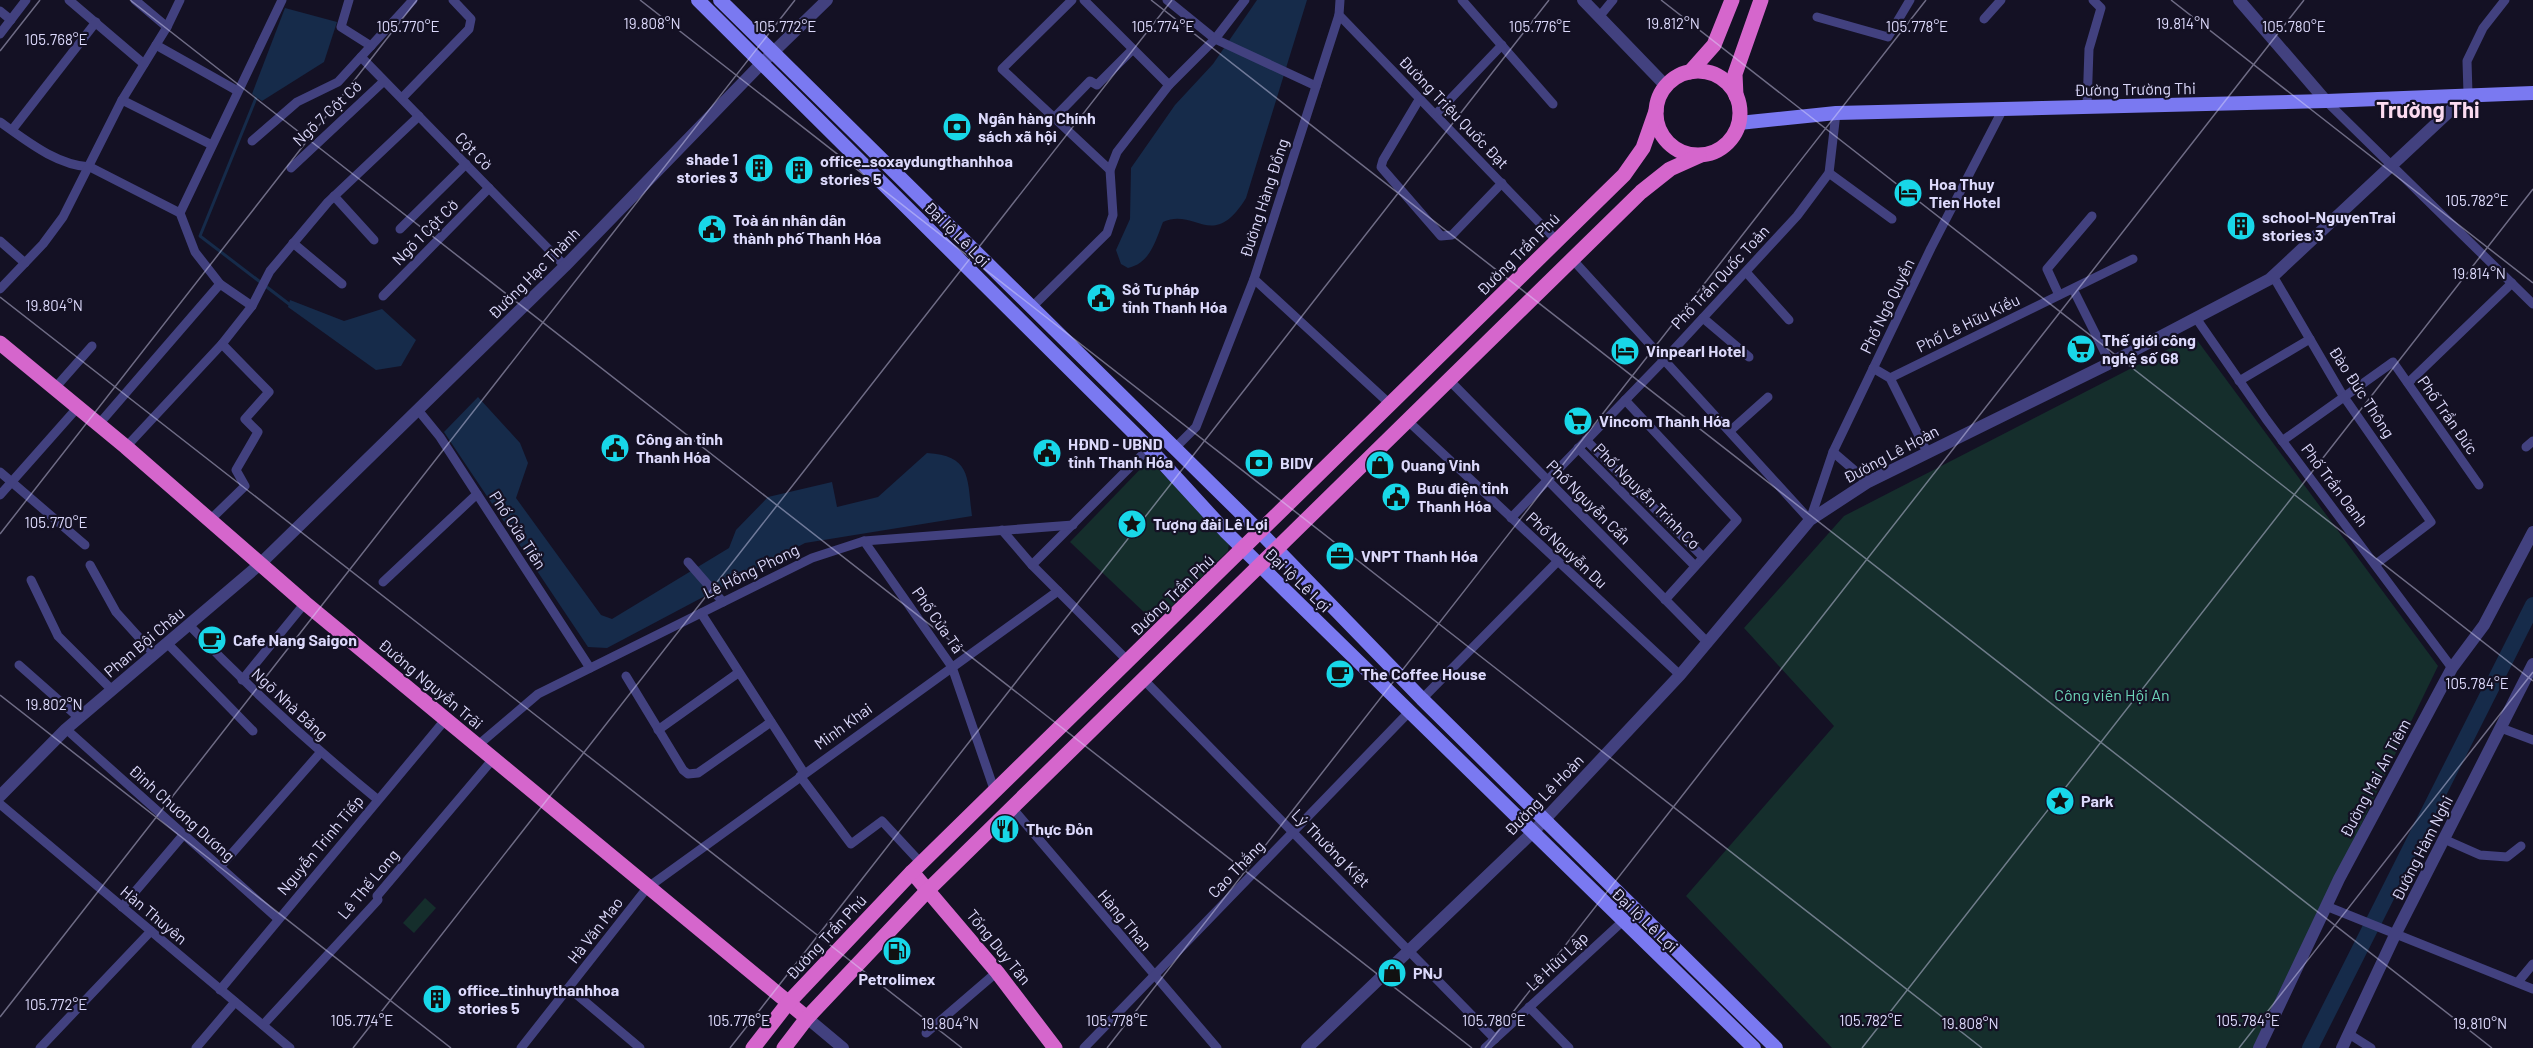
<svg xmlns="http://www.w3.org/2000/svg" width="2533" height="1048" viewBox="0 0 2533 1048" font-family="Barlow,sans-serif">
  <style>
    .green { fill: #152e2c }
    .water { fill: #162b4a }
    .lines { fill: none; stroke-linecap: round; stroke-linejoin: round }
    .stream { stroke: #162b4a; stroke-width: 3 }
    .river { stroke: #162b4a; stroke-width: 16 }
    .minor { stroke: #42417f; stroke-width: 9 }
    .tertiary { stroke: #42417f; stroke-width: 12 }
    .secondary { stroke: #7a79f1; stroke-width: 14 }
    .trunk { stroke: #d566cc; stroke-width: 15 }
    .ticks { fill: none; stroke: #dcd9fb; stroke-width: 1.5; stroke-opacity: 0.45 }
    .labels { text-anchor: middle; stroke-width: 4.5; stroke-linejoin: round; paint-order: stroke }
    .street-label { font-size: 16px; fill: #dcd9fb; stroke: #141124 }
    .poi-label { font-size: 16px; font-weight: bold; fill: #dcd9fb; stroke: #141124; text-anchor: start }
    .park-label { font-size: 16px; fill: #6cd4b8; stroke: #141124 }
    .district-label { font-size: 22px; font-weight: bold; fill: #fbdbf0; stroke: #141124 }
    .ticks-label { font-size: 15px; text-anchor: middle; fill: #dcd9fb; stroke: #141124; stroke-width: 4.5; stroke-linejoin: round; paint-order: stroke }
  </style>
  <rect width="100%" height="100%" fill="#141124"/>
  <g class="green">
    <path d="M2194 336 2438 666 2253 1048H1832L1686 896 1834 726 1744 628 1844 516Z"/>
    <path d="M1149 460 1225 536 1229 543 1228 551 1163 615 1154 617 1147 615 1070 542Z"/>
    <path d="M425 898 436 908 414 933 403 923Z"/>
  </g>
  <g class="water">
    <path d="M1257 0H1307L1246 198C1213 252 1195 207 1163 222 1155 242 1150 263 1128 268L1121 264 1116 250 1130 219 1131 168 1175 105 1213 64Z"/>
    <path d="M285 8 337 22 324 62 262 101 252 94Z"/>
    <path d="M290 300 344 321 382 309 416 340 401 366 376 370 288 307Z"/>
    <path d="M478 397 520 443 528 463 516 498 601 615 612 619 729 548 736 530 768 497 832 482 837 507 878 497 927 453C972 456 967 478 972 516L805 543 607 648 588 647 444 432Z"/>
  </g>
  <g class="lines">
    <path class="stream" d="M256 98 200 236 289 304"/>
    <path class="river" d="M2310 1048 2533 605"/>
    <g class="minor">
      <path d="M69 0 144 64"/>
      <path d="M135 0 167 27"/>
      <path d="M349 0 341 27 371 46"/>
      <path d="M1072 0 1002 69 1110 170"/>
      <path d="M1084 0 1169 85"/>
      <path d="M1167 0 1215 39 1316 86"/>
      <path d="M1340 0 1339 15 1557 241"/>
      <path d="M1462 0 1553 104"/>
      <path d="M0 11 11 20"/>
      <path d="M1599 17 1613 0"/>
      <path d="M1817 17 1888 37 1910 0"/>
      <path d="M1984 19 2001 0"/>
      <path d="M0 34 26 0"/>
      <path d="M156 45 236 90"/>
      <path d="M361 57 565 266"/>
      <path d="M2468 94 2467 61 2483 28 2505 0"/>
      <path d="M402 98 469 29 471 19 453 0"/>
      <path d="M1420 98 1383 160 1381 167 1441 236 1452 235 1502 183"/>
      <path d="M122 100 212 145"/>
      <path d="M2326 101 2533 304"/>
      <path d="M2087 106 2089 49 2101 8 2093 0"/>
      <path d="M1436 114 1502 45"/>
      <path d="M1054 118 1090 81 1097 85 1133 49"/>
      <path d="M0 122C27 141 56 165 90 167L180 213 195 252 220 284"/>
      <path d="M12 130 96 22"/>
      <path d="M252 141 297 102 338 82 413 0"/>
      <path d="M291 168 384 81"/>
      <path d="M1829 173 1892 219"/>
      <path d="M334 196 374 240"/>
      <path d="M180 213 282 0"/>
      <path d="M400 229 466 164"/>
      <path d="M0 241 25 263"/>
      <path d="M293 243 342 284"/>
      <path d="M1573 260 1810 520 1833 452 1931 248 2003 109"/>
      <path d="M1746 272 1789 320"/>
      <path d="M2273 276 2342 394 2431 522 2376 564"/>
      <path d="M1254 279 1391 405"/>
      <path d="M0 289 43 244 63 217 122 100 167 27 180 0"/>
      <path d="M2073 289 2110 363"/>
      <path d="M2059 295 2047 269 2092 216"/>
      <path d="M383 296 489 188"/>
      <path d="M1032 307 1107 233 1113 215 1110 170 1117 152 1169 85 1215 39 1245 0"/>
      <path d="M1703 318 1749 357"/>
      <path d="M2196 318 2266 419 2452 668"/>
      <path d="M1873 368 1890 378 1927 452"/>
      <path d="M1890 378 2133 259"/>
      <path d="M1450 381 1708 643"/>
      <path d="M2239 381 2310 339"/>
      <path d="M2408 383 2512 283"/>
      <path d="M55 388 92 346"/>
      <path d="M1625 400 1737 520 1665 600"/>
      <path d="M418 410 440 437 590 668"/>
      <path d="M1409 422 1680 675"/>
      <path d="M99 424 220 284 252 306"/>
      <path d="M1730 431 1768 397"/>
      <path d="M1586 440 1703 557"/>
      <path d="M2282 441 2393 362 2479 485"/>
      <path d="M126 447 222 344 252 306 270 271 328 202 419 116"/>
      <path d="M2526 447 2533 441"/>
      <path d="M1175 448 1196 427 1254 279 1339 15"/>
      <path d="M1578 448 1695 566"/>
      <path d="M1833 452 1868 482"/>
      <path d="M0 472 85 545"/>
      <path d="M0 495 78 407"/>
      <path d="M1511 518 1665 359 1797 216 1829 173 1836 113"/>
      <path d="M210 520 245 486 236 470 258 432 245 419 269 392 222 344"/>
      <path d="M1002 530 1032 565 1129 662"/>
      <path d="M864 541 952 667 995 792"/>
      <path d="M688 562 723 602"/>
      <path d="M90 565 116 612 154 654"/>
      <path d="M1032 565 1149 448"/>
      <path d="M31 580 58 636 112 690"/>
      <path d="M383 582 477 494"/>
      <path d="M701 613 804 773"/>
      <path d="M189 625C248 687 311 745 377 799"/>
      <path d="M167 643 253 731"/>
      <path d="M19 665 79 718"/>
      <path d="M626 676 683 770 688 774 698 773 771 722"/>
      <path d="M242 680 305 603"/>
      <path d="M1144 680 1495 1039"/>
      <path d="M1422 699 1557 562"/>
      <path d="M2501 728 2533 740"/>
      <path d="M66 729 278 919"/>
      <path d="M658 730 738 673"/>
      <path d="M477 746 538 694 812 558 864 541 1073 525"/>
      <path d="M800 776 851 844 882 821 921 863"/>
      <path d="M0 804 290 1048"/>
      <path d="M1013 809 1217 1048"/>
      <path d="M2446 840 2480 855 2507 857 2521 846"/>
      <path d="M220 867 320 753"/>
      <path d="M2326 906 2533 989"/>
      <path d="M122 907 184 834"/>
      <path d="M2518 982 2533 964"/>
      <path d="M569 988 640 1048"/>
      <path d="M220 990 445 720"/>
      <path d="M1529 1007 1569 1048"/>
      <path d="M263 1025 378 900 377 896 493 759"/>
      <path d="M926 1033 997 972"/>
      <path d="M2349 1034 2371 1048"/>
      <path d="M40 1048 151 931"/>
      <path d="M196 1048 235 1002"/>
      <path d="M521 1048 647 888 1058 591"/>
      <path d="M1084 1048 1410 711"/>
      <path d="M1485 1048 1623 921"/>
    </g>
    <g class="tertiary">
      <path d="M1583 0 1666 86"/>
      <path d="M2239 0 2326 101"/>
      <path d="M0 796 66 729 259 565 565 266 762 63 827 0"/>
      <path d="M807 1018 843 1048"/>
      <path d="M1307 1048 1533 832 1680 675 1810 520 1868 482 2110 363 2270 279 2468 94"/>
      <path d="M2259 1048 2339 879 2452 668 2484 625 2533 532"/>
      <path d="M2342 1048 2395 935 2533 664"/>
    </g>
    <g class="secondary">
      <path d="M698 0 1149 448 1226 532 1286 591 1754 1048"/>
      <path d="M720 0 1261 533 1422 699 1776 1048"/>
      <path d="M1739 123 1836 113 2326 101 2533 93"/>
    </g>
    <g class="trunk">
      <circle cx="1698" cy="113" r="42"/>
      <path d="M1690 72 1714 45 1732 0"/>
      <path d="M1736 96 1735 74 1761 0"/>
      <path d="M0 343 126 447 305 603 807 1018"/>
      <path d="M912 872 997 972 1055 1048"/>
      <path d="M753 1048 788 1003 912 872 1624 175 1643 148 1656 111"/>
      <path d="M784 1048 807 1018 928 890 1641 192 1670 169 1699 156"/>
    </g>
  </g>
  <path class="ticks" d="M130 0 1472 1048M640 0 1982 1048M1151 0 2492 1048M1661 0 2533 681M2171 0 2533 283M0 51 40 0M0 297 962 1048M0 534 417 0M0 695 451 1048M0 1017 795 0M353 1048 1172 0M730 1048 1549 0M1107 1048 1926 0M1485 1048 2304 0M1862 1048 2533 189M2239 1048 2533 672"/>
  <defs>
    <g id="bank-disc" transform="scale(1.5)"><circle r="9.5" fill="#18d7e8" stroke="#141124"/><path d="M-6-4H6V4H-6ZM0-2.3a2.3 2.3 0 1 0 0 4.6a2.3 2.3 0 1 0 0-4.6Z" fill="#111"/></g>
    <g id="building-disc" transform="scale(1.5)"><circle r="9.5" fill="#18d7e8" stroke="#141124"/><path d="M-4-6H4V6H1V3H-1V6H-4ZM-2.5-4.3h1.7v1.8h-1.7ZM.8-4.3h1.7v1.8H.8ZM-2.5-1h1.7V.8h-1.7ZM.8-1h1.7V.8H.8Z" fill="#111"/></g>
    <g id="hotel-disc" transform="scale(1.5)"><circle r="9.5" fill="#18d7e8" stroke="#141124"/><path d="M-6-4.5h1.5V1H6V5H4.5V3h-9V5H-6ZM-4 0a1.8 1.8 0 1 1 3.6 0ZM.5 0V-2.5h3Q6-2.5 6 0Z" fill="#111"/></g>
    <g id="civic-disc" transform="scale(1.5)"><circle r="9.5" fill="#18d7e8" stroke="#141124"/><path d="M-.6-6.5H3V-4.5H.6V-3L4-1V1h2V6H-6V1h2V-1L-.6-3ZM-1.2 2.5V6h2.4V2.5Z" fill="#111"/></g>
    <g id="supermarket-disc" transform="scale(1.5)"><circle r="9.5" fill="#18d7e8" stroke="#141124"/><path d="M-6-5.5h2.5l.6 2H6L4.5 2H-2.5L-4.4-4H-6ZM-1.5 3.2a1.3 1.3 0 1 0 .1 0ZM3 3.2a1.3 1.3 0 1 0 .1 0Z" fill="#111"/></g>
    <g id="shop-disc" transform="scale(1.5)"><circle r="9.5" fill="#18d7e8" stroke="#141124"/><path d="M-5-2.5h2.3a2.7 3.5 0 0 1 5.4 0H5L5.5 6h-11ZM-1.5-2.5h3a1.5 2.3 0 0 0-3 0Z" fill="#111"/></g>
    <g id="sight-disc" transform="scale(1.5)"><circle r="9.5" fill="#18d7e8" stroke="#141124"/><path d="M0-6L1.8-2.2L6-1.7L2.9 1.2L3.7 5.4L0 3.3L-3.7 5.4L-2.9 1.2L-6-1.7L-1.8-2.2Z" fill="#111"/></g>
    <g id="office-disc" transform="scale(1.5)"><circle r="9.5" fill="#18d7e8" stroke="#141124"/><path d="M-6-3h4V-5.5h4V-3h4V5H-6ZM-1-4.5V-3h2v-1.5ZM-6 0V1H6V0Z" fill="#111"/></g>
    <g id="cafe-disc" transform="scale(1.5)"><circle r="9.5" fill="#18d7e8" stroke="#141124"/><path d="M-5.5-4.5H6V0H3Q3 3.5 0 3.5H-2.5Q-5.5 3.5-5.5 0ZM3-3.2v2h1.7v-2ZM-6 4.5H4V6H-6Z" fill="#111"/></g>
    <g id="restaurant-disc" transform="scale(1.5)"><circle r="9.5" fill="#18d7e8" stroke="#141124"/><path d="M-5-6h1v4h1v-4h1v4h1v-4h1v5L-1.5 .5V6h-2V.5L-5-1ZM5-6V6H3V1.5H1.5Q1.5-4 5-6Z" fill="#111"/></g>
    <g id="fuel-disc" transform="scale(1.5)"><circle r="9.5" fill="#18d7e8" stroke="#141124"/><path d="M-5.5-6h7V0h2V4h1.3V-2.5L3-4.5l.8-.8L6-3V5H2.5V1h-1V6h-7ZM-4.2-4.7v3.2H.2V-4.7Z" fill="#111"/></g>
  </defs>
  <g fill-rule="evenodd">
    <use href="#bank-disc" x="957" y="127"/>
    <use href="#building-disc" x="759" y="168"/>
    <use href="#building-disc" x="799" y="170"/>
    <use href="#hotel-disc" x="1908" y="193"/>
    <use href="#building-disc" x="2241" y="226"/>
    <use href="#civic-disc" x="712" y="229"/>
    <use href="#civic-disc" x="1101" y="298"/>
    <use href="#supermarket-disc" x="2081" y="349"/>
    <use href="#hotel-disc" x="1625" y="351"/>
    <use href="#supermarket-disc" x="1578" y="421"/>
    <use href="#civic-disc" x="615" y="448"/>
    <use href="#civic-disc" x="1047" y="453"/>
    <use href="#bank-disc" x="1259" y="463"/>
    <use href="#shop-disc" x="1380" y="465"/>
    <use href="#civic-disc" x="1396" y="497"/>
    <use href="#sight-disc" x="1132" y="524"/>
    <use href="#office-disc" x="1340" y="556"/>
    <use href="#cafe-disc" x="212" y="640"/>
    <use href="#cafe-disc" x="1340" y="674"/>
    <use href="#sight-disc" x="2060" y="801"/>
    <use href="#restaurant-disc" x="1005" y="829"/>
    <use href="#fuel-disc" x="897" y="951"/>
    <use href="#shop-disc" x="1392" y="973"/>
    <use href="#building-disc" x="437" y="999"/>
  </g>
  <g class="labels">
    <g class="street-label">
      <text transform="translate(2135 89) rotate(-1)" y="6">Đường Trường Thi</text>
      <text transform="translate(1454 112) rotate(46)" y="6">Đường Triệu Quốc Đạt</text>
      <text transform="translate(327 113) rotate(-43)" y="6">Ngõ 7 Cột Cờ</text>
      <text transform="translate(474 151) rotate(46)" y="6">Cột Cờ</text>
      <text transform="translate(1264 198) rotate(-72)" y="6">Đường Hàng Đồng</text>
      <text transform="translate(425 232) rotate(-45)" y="6">Ngõ 1 Cột Cờ</text>
      <text transform="translate(957 234) rotate(45)" y="6">Đại lộ Lê Lợi</text>
      <text transform="translate(1518 254) rotate(-45)" y="6">Đường Trần Phú</text>
      <text transform="translate(534 273) rotate(-45)" y="6">Đường Hạc Thành</text>
      <text transform="translate(1720 277) rotate(-47)" y="6">Phố Trần Quốc Toản</text>
      <text transform="translate(1887 306) rotate(-64)" y="6">Phố Ngô Quyền</text>
      <text transform="translate(1968 323) rotate(-26)" y="6">Phố Lê Hữu Kiều</text>
      <text transform="translate(2362 392) rotate(57)" y="6">Đào Đức Thông</text>
      <text transform="translate(2448 415) rotate(55)" y="6">Phố Trần Đức</text>
      <text transform="translate(1891 454) rotate(-28)" y="6">Đường Lê Hoàn</text>
      <text transform="translate(2335 485) rotate(53)" y="6">Phố Trần Oanh</text>
      <text transform="translate(1647 496) rotate(45)" y="6">Phố Nguyễn Trinh Cơ</text>
      <text transform="translate(1589 502) rotate(45)" y="6">Phố Nguyễn Cẩn</text>
      <text transform="translate(518 530) rotate(57)" y="6">Phố Cửa Tiền</text>
      <text transform="translate(1567 550) rotate(43)" y="6">Phố Nguyễn Du</text>
      <text transform="translate(751 571) rotate(-26)" y="6">Lê Hồng Phong</text>
      <text transform="translate(1298 580) rotate(44)" y="6">Đại lộ Lê Lợi</text>
      <text transform="translate(1172 595) rotate(-44)" y="6">Đường Trần Phú</text>
      <text transform="translate(938 620) rotate(55)" y="6">Phố Cửa Tả</text>
      <text transform="translate(144 642) rotate(-40)" y="6">Phan Bội Châu</text>
      <text transform="translate(431 684) rotate(40)" y="6">Đường Nguyễn Trãi</text>
      <text transform="translate(290 704) rotate(43)" y="6">Ngõ Nhà Bảng</text>
      <text transform="translate(843 726) rotate(-36)" y="6">Minh Khai</text>
      <text transform="translate(2375 778) rotate(-62)" y="6">Đường Mai An Tiêm</text>
      <text transform="translate(1544 795) rotate(-46)" y="6">Đường Lê Hoàn</text>
      <text transform="translate(182 813) rotate(42)" y="6">Đinh Chương Dương</text>
      <text transform="translate(320 845) rotate(-50)" y="6">Nguyễn Trinh Tiếp</text>
      <text transform="translate(1331 848) rotate(45)" y="6">Lý Thường Kiệt</text>
      <text transform="translate(2422 848) rotate(-63)" y="6">Đường Hàm Nghi</text>
      <text transform="translate(1236 869) rotate(-46)" y="6">Cao Thắng</text>
      <text transform="translate(368 884) rotate(-50)" y="6">Lê Thế Long</text>
      <text transform="translate(154 915) rotate(40)" y="6">Hàn Thuyên</text>
      <text transform="translate(1125 920) rotate(50)" y="6">Hàng Than</text>
      <text transform="translate(1645 920) rotate(44)" y="6">Đại lộ Lê Lợi</text>
      <text transform="translate(595 930) rotate(-52)" y="6">Hà Văn Mao</text>
      <text transform="translate(826 937) rotate(-47)" y="6">Đường Trần Phú</text>
      <text transform="translate(999 947) rotate(51)" y="6">Tống Duy Tân</text>
      <text transform="translate(1557 961) rotate(-43)" y="6">Lê Hữu Lập</text>
    </g>
    <g class="poi-label">
      <text x="978" y="124">Ngân hàng Chính<tspan x="978" dy="18">sách xã hội</tspan></text>
      <text x="738" y="165" text-anchor="end">shade 1<tspan x="738" dy="18">stories 3</tspan></text>
      <text x="820" y="167">office_soxaydungthanhhoa<tspan x="820" dy="18">stories 5</tspan></text>
      <text x="1929" y="190">Hoa Thuy<tspan x="1929" dy="18">Tien Hotel</tspan></text>
      <text x="2262" y="223">school-NguyenTrai<tspan x="2262" dy="18">stories 3</tspan></text>
      <text x="733" y="226">Toà án nhân dân<tspan x="733" dy="18">thành phố Thanh Hóa</tspan></text>
      <text x="1122" y="295">Sở Tư pháp<tspan x="1122" dy="18">tỉnh Thanh Hóa</tspan></text>
      <text x="2102" y="346">Thế giới công<tspan x="2102" dy="18">nghệ số G8</tspan></text>
      <text x="1646" y="357">Vinpearl Hotel</text>
      <text x="1599" y="427">Vincom Thanh Hóa</text>
      <text x="636" y="445">Công an tỉnh<tspan x="636" dy="18">Thanh Hóa</tspan></text>
      <text x="1068" y="450">HĐND - UBND<tspan x="1068" dy="18">tỉnh Thanh Hóa</tspan></text>
      <text x="1280" y="469">BIDV</text>
      <text x="1401" y="471">Quang Vinh</text>
      <text x="1417" y="494">Bưu điện tỉnh<tspan x="1417" dy="18">Thanh Hóa</tspan></text>
      <text x="1153" y="530">Tượng đài Lê Lợi</text>
      <text x="1361" y="562">VNPT Thanh Hóa</text>
      <text x="233" y="646">Cafe Nang Saigon</text>
      <text x="1361" y="680">The Coffee House</text>
      <text x="2081" y="807">Park</text>
      <text x="1026" y="835">Thực Đỏn</text>
      <text x="1413" y="979">PNJ</text>
      <text x="897" y="985" text-anchor="middle">Petrolimex</text>
      <text x="458" y="996">office_tinhuythanhhoa<tspan x="458" dy="18">stories 5</tspan></text>
    </g>
    <g class="park-label">
      <text x="2112" y="701">Công viên Hội An</text>
    </g>
    <g class="district-label">
      <text x="2428" y="118">Trường Thi</text>
    </g>
  </g>
  <g class="ticks-label">
    <text x="652" y="29">19.808°N</text>
    <text x="1673" y="29">19.812°N</text>
    <text x="2183" y="29">19.814°N</text>
    <text x="408" y="32">105.770°E</text>
    <text x="1163" y="32">105.774°E</text>
    <text x="2294" y="32">105.780°E</text>
    <text x="785" y="32">105.772°E</text>
    <text x="1540" y="32">105.776°E</text>
    <text x="1917" y="32">105.778°E</text>
    <text x="56" y="45">105.768°E</text>
    <text x="2477" y="206">105.782°E</text>
    <text x="2479" y="279">19.814°N</text>
    <text x="54" y="311">19.804°N</text>
    <text x="56" y="528">105.770°E</text>
    <text x="2477" y="689">105.784°E</text>
    <text x="54" y="710">19.802°N</text>
    <text x="56" y="1010">105.772°E</text>
    <text x="362" y="1026">105.774°E</text>
    <text x="739" y="1026">105.776°E</text>
    <text x="1117" y="1026">105.778°E</text>
    <text x="1494" y="1026">105.780°E</text>
    <text x="1871" y="1026">105.782°E</text>
    <text x="2248" y="1026">105.784°E</text>
    <text x="950" y="1029">19.804°N</text>
    <text x="1970" y="1029">19.808°N</text>
    <text x="2480" y="1029">19.810°N</text>
  </g>
</svg>
